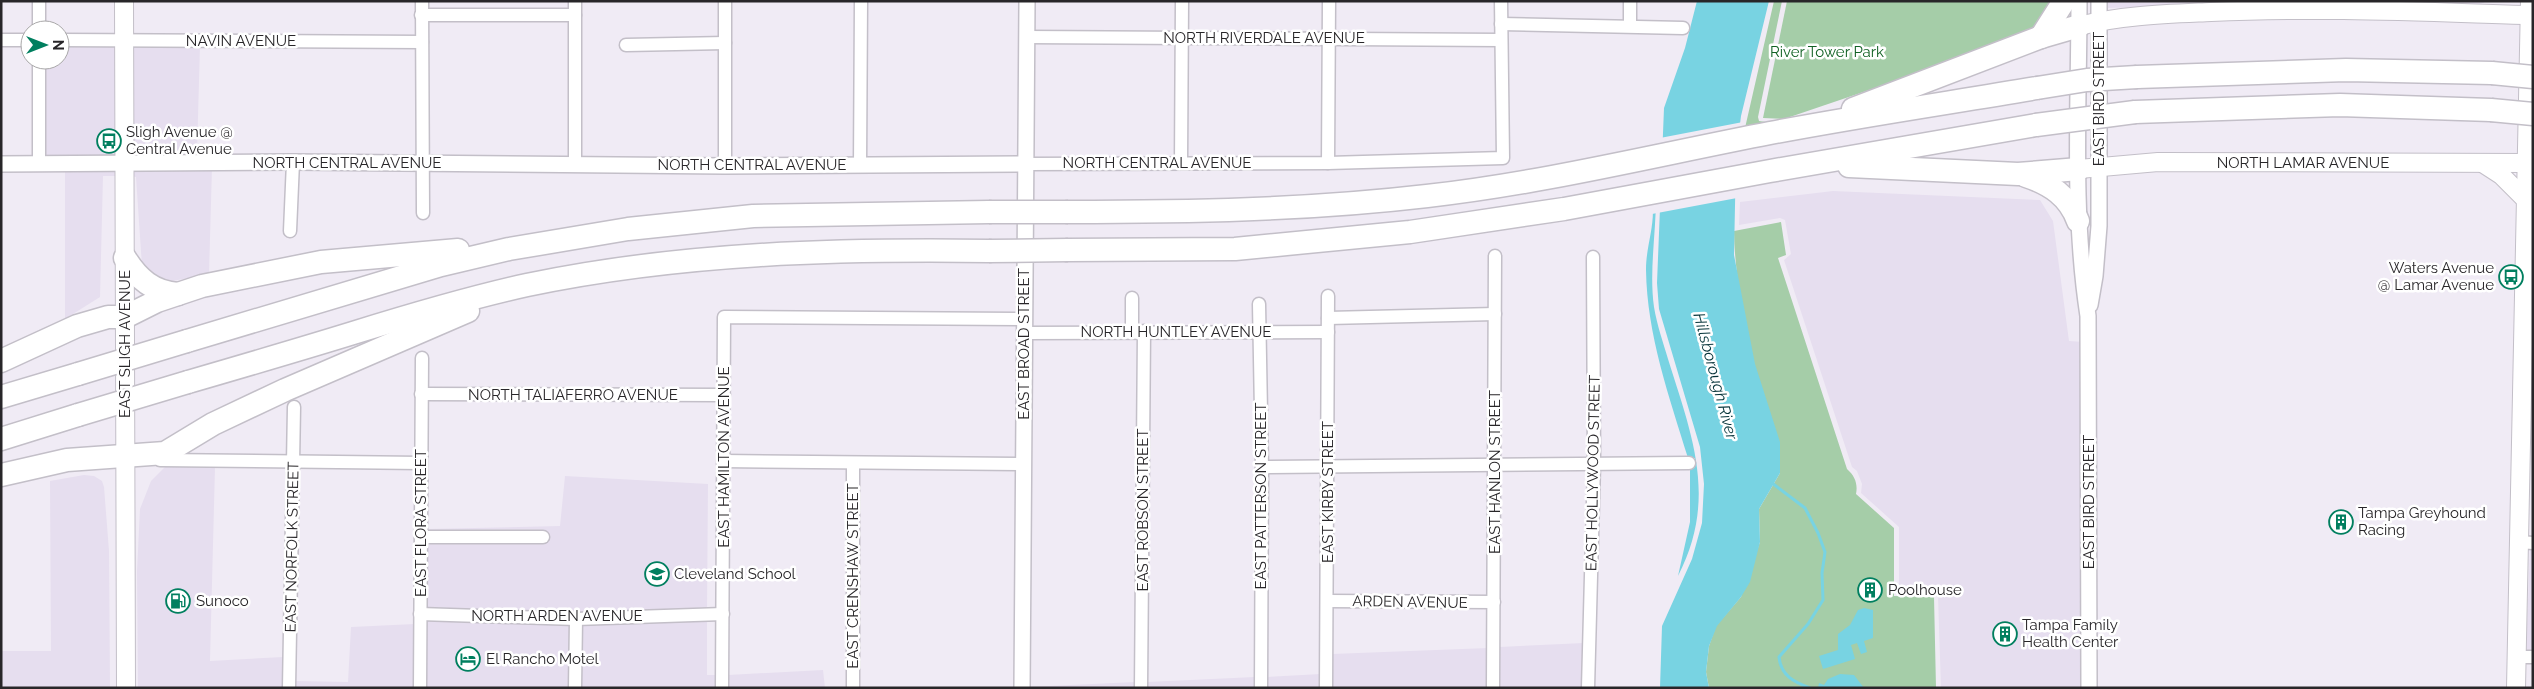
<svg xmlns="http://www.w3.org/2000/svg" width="2534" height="689" viewBox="0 0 2534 689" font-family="Raleway,sans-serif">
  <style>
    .built { fill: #e6deef }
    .green { fill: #a5cda8 }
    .water { fill: #78d3e2 }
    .pier { fill: #f0ebf5 }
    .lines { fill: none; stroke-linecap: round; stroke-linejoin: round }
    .stream { stroke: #78d3e2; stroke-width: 3 }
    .minor-casing { stroke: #c3bfc8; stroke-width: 15 }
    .tertiary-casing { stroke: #c3bfc8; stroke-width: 18 }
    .secondary-casing { stroke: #c3bfc8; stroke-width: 20 }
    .motorway-casing { stroke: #c3bfc8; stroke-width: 25 }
    .minor { stroke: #fff; stroke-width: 12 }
    .tertiary { stroke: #fff; stroke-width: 15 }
    .secondary { stroke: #fff; stroke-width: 18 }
    .motorway { stroke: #fff; stroke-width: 22 }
    .motorway-bridge-casing { stroke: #c3bfc8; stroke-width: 25; stroke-linecap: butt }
    .motorway-bridge { stroke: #fff; stroke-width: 22 }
    .labels { text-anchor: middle; stroke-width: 5; stroke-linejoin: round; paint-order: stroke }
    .street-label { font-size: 15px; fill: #282629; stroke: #fff }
    .park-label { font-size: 15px; fill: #116124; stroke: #fff }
    .poi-label { font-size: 15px; fill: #282629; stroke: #fff; text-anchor: start }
    .water-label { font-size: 16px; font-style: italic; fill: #053339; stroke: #fff }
  </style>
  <rect width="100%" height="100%" fill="#f0ebf5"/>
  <g class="built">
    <path d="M2105 1H2487L2474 7 2324 3 2105 8Z"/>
    <path d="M60 45 118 46V158L45 159 44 60H60Z"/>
    <path d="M129 46H200L197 152 213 155 130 158Z"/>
    <path d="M212 167 209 274 157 284 142 266 136 177 130 176V168Z"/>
    <path d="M118 168V176H103L100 297 65 319V169Z"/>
    <path d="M1833 191 2040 200 2053 221 2069 341 2083 342V688H1941L1938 596 1934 592H1899V527L1861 493 1862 484 1857 471 1852 467 1784 260 1791 254 1785 220 1780 218 1739 225 1740 202Z"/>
    <path d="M168 464 215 467 210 661 283 657V688H138L137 571 140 509 151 481Z"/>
    <path d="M84 475 94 476 102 481 104 487 109 551 110 688H1V651H51L50 481Z"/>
    <path d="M565 476 708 484 707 610 576 614 426 609 427 542H549V532H427V529L560 526Z"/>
    <path d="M2530 548H2533V651H2526Z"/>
    <path d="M426 619 570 624V688H426Z"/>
    <path d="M707 620V675H716V688H581V624Z"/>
    <path d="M415 624V688H294L295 681 348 682 351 627Z"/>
    <path d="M1584 643 1582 688H1499V647Z"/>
    <path d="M1488 648V688H1332V654Z"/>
    <path d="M823 670 825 688H728V675Z"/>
    <path d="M1321 674V688H1266L1267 677Z"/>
    <path d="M1255 677V688H1147V682Z"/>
    <path d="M1135 682V688H1028V687Z"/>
  </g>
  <g class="green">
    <path d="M1774 1H1782L1758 117 1759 121 1766 122 1745 128Z"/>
    <path d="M1787 1H2050L2028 36 1784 119 1763 118Z"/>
    <path d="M1781 222 1786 255 1778 258 1847 469C1855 476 1858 484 1856 494L1894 528V596L1934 597 1936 688H1709L1706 672 1709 646 1716 626 1741 597 1760 542 1759 509 1780 473C1763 398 1735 307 1734 231Z"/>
  </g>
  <g class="water">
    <path d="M1697 1H1769L1741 116 1736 156 1734 255 1755 364 1780 442V473L1759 509 1760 542 1750 582 1741 597 1717 626 1709 646 1706 672 1709 688H1660L1662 626 1692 559 1702 523 1704 484 1700 447 1659 309 1657 283 1664 108 1685 48Z"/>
    <path d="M1656 197C1656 234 1649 271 1654 307 1657 325 1663 342 1668 359 1692 436 1718 498 1678 576L1690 522V468L1695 467V458H1688C1669 396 1647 335 1646 270 1646 244 1656 225 1652 198Z"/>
    <path d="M1864 608 1873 610V638L1864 641 1867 652 1861 654 1857 643 1851 645 1855 659 1823 669 1819 656 1838 650V634L1850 625 1858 610Z"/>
    <path d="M1840 674 1854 675 1864 688H1818L1819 683 1824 685 1828 679Z"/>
  </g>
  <path class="pier" d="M1743 122 1738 156 1737 198 1652 214 1650 198 1659 197 1660 138Z"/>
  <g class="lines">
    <path class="stream" d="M1772 483 1805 508 1818 533 1825 552 1822 573 1823 600 1808 624 1779 657C1781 676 1794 682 1810 688"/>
    <g class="minor-casing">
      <g id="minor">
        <path d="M422 1 423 213"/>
        <path d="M1630 1V25"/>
        <path d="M421 15H575"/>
        <path d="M1501 24 1683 28"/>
        <path d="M39 30V1"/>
        <path d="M1027 37 1501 40"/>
        <path d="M1 40H30"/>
        <path d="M60 40 422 42"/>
        <path d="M626 45 725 43"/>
        <path d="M39 60V164"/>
        <path d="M1181 163 1182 1"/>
        <path d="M1328 163 1329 1"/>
        <path d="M575 164V1"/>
        <path d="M1025 164 1328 163 1503 158 1501 1"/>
        <path d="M725 166V1"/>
        <path d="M860 166 861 1"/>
        <path d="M290 231 293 162"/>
        <path d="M1259 304 1262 467 1261 688"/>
        <path d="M1328 318 1495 314"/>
        <path d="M1132 332V298"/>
        <path d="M1024 333 1328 332"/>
        <path d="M421 394 724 395"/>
        <path d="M160 460 421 463"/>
        <path d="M723 461 1024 464"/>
        <path d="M1262 467 1689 463"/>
        <path d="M421 537H543"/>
        <path d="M2519 542 2533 543"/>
        <path d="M1327 601 1494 602"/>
        <path d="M420 614 576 619 723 614"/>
        <path d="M2516 657H2533"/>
        <path d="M289 688 294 407"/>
        <path d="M420 688 422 358"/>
        <path d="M575 688 576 619"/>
        <path d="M722 688 724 317 1024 319"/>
        <path d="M853 688V464"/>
        <path d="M1141 688 1144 331"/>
        <path d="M1326 688 1328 296"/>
        <path d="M1493 688 1495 256"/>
        <path d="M1588 688 1594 464 1593 257"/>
      </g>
    </g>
    <g class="tertiary-casing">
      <g id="tertiary">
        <path d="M2079 1C2079 106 2072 212 2088 316L2089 688"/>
        <path d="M1 164 293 162 725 166 1025 164"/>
        <path d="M2090 305 2095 276 2099 226V1"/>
        <path d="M1022 688 1027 1"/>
      </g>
    </g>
    <g class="secondary-casing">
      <g id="secondary">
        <path d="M124 1 126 688"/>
        <path d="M2079 26C2122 15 2167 14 2211 12 2317 7 2423 12 2529 15"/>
        <path d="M2484 164 2501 175 2527 201"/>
        <path d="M2079 169 2158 162 2527 163"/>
        <path d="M2516 688 2530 1"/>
      </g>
    </g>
    <g class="motorway-casing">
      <g id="motorway">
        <path d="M2041 37 2064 1"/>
        <path d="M2137 77 2346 70 2492 73"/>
        <path d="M1853 109 2041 37 2079 26"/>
        <path d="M2135 112 2340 105 2491 110"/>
        <path d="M1849 166 2018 174 2079 169"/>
        <path d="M2026 176C2050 184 2069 196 2078 221"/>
        <path d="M1068 212C1188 212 1307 210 1427 196 1543 183 1656 155 1770 133 1859 116 1948 103 2037 88"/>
        <path d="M1068 250 1235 249 1410 232 1564 209 1770 171 2036 125"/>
        <path d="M125 258C138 279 153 292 178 294"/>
        <path d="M187 341 441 265 509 249 628 229 753 216 989 212"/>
        <path d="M1 361 77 326 108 317H125L157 301 202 286 321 262 458 250"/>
        <path d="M188 382C243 366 298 350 353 333 411 315 468 298 527 285 680 253 834 249 989 251"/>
        <path d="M1 397 78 374"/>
        <path d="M1 439 78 415"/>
        <path d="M1 475 67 460 165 453 213 424 285 390 468 311"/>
      </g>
    </g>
    <use href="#minor" class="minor"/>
    <use href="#tertiary" class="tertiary"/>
    <use href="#secondary" class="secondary"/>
    <use href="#motorway" class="motorway"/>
    <g class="motorway-bridge-casing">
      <g id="motorway-bridge">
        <path d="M2492 73 2533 77"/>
        <path d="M2037 88 2087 80 2137 77"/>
        <path d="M2491 110 2533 114"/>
        <path d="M2036 125 2135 112"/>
        <path d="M989 212H1068"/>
        <path d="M989 251 1068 250"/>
        <path d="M78 374 187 341"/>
        <path d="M78 415 188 382"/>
      </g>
    </g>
    <use href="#motorway-bridge" class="motorway-bridge"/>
  </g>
  <defs>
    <g id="bus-ring" transform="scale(1.25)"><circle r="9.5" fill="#fff" stroke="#017f5f" stroke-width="1.5"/><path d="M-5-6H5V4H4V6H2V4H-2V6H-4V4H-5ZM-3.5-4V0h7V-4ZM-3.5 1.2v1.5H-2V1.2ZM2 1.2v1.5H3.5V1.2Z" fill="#017f5f"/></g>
    <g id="building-ring" transform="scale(1.25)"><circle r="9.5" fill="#fff" stroke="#017f5f" stroke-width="1.5"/><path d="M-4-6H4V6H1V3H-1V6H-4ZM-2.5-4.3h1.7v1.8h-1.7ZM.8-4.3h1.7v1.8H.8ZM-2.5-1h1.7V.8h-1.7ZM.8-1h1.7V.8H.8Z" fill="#017f5f"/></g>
    <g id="school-ring" transform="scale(1.25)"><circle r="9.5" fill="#fff" stroke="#017f5f" stroke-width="1.5"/><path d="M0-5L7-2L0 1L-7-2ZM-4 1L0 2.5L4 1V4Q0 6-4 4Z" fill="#017f5f"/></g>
    <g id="fuel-ring" transform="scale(1.25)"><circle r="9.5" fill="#fff" stroke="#017f5f" stroke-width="1.5"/><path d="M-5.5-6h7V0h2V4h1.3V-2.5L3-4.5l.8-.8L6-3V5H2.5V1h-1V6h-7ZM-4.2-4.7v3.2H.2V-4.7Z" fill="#017f5f"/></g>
    <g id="hotel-ring" transform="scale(1.25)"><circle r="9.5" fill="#fff" stroke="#017f5f" stroke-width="1.5"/><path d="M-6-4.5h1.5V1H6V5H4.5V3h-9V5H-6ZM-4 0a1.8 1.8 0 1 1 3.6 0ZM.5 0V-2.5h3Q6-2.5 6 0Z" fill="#017f5f"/></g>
  </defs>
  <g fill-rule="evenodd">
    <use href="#bus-ring" x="109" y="141"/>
    <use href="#bus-ring" x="2511" y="277"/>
    <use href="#building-ring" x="2341" y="522"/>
    <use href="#school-ring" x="657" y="574"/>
    <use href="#building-ring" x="1870" y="590"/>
    <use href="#fuel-ring" x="178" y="601"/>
    <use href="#building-ring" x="2005" y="634"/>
    <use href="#hotel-ring" x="468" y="659"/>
  </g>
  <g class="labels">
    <g class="street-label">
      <text x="1264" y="43">NORTH RIVERDALE AVENUE</text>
      <text x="241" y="46">NAVIN AVENUE</text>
      <text transform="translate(2099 99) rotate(-90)" y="5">EAST BIRD STREET</text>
      <text x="347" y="168">NORTH CENTRAL AVENUE</text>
      <text x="1157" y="168">NORTH CENTRAL AVENUE</text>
      <text x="2303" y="168">NORTH LAMAR AVENUE</text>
      <text x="752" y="170">NORTH CENTRAL AVENUE</text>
      <text x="1176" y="337">NORTH HUNTLEY AVENUE</text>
      <text transform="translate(125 344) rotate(-90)" y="5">EAST SLIGH AVENUE</text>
      <text transform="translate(1024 344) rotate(-90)" y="5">EAST BROAD STREET</text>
      <text x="573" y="400">NORTH TALIAFERRO AVENUE</text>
      <text transform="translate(724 457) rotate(-90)" y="5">EAST HAMILTON AVENUE</text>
      <text transform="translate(1495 472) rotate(-90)" y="5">EAST HANLON STREET</text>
      <text transform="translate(1593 473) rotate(-89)" y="5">EAST HOLLYWOOD STREET</text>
      <text transform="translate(1328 492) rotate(-90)" y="5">EAST KIRBY STREET</text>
      <text transform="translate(1261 496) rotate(-90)" y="5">EAST PATTERSON STREET</text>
      <text transform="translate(2089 502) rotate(-90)" y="5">EAST BIRD STREET</text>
      <text transform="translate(1143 510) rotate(-90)" y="5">EAST ROBSON STREET</text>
      <text transform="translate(421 523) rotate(-90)" y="5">EAST FLORA STREET</text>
      <text transform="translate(292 547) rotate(-89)" y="5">EAST NORFOLK STREET</text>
      <text transform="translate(853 576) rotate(-90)" y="5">EAST CRENSHAW STREET</text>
      <text transform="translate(1410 602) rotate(1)" y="5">ARDEN AVENUE</text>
      <text x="557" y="621">NORTH ARDEN AVENUE</text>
    </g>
    <g class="park-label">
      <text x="1827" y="57">River Tower Park</text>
    </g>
    <g class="poi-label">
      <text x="126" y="137">Sligh Avenue @<tspan x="126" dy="17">Central Avenue</tspan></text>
      <text x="2494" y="273" text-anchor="end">Waters Avenue<tspan x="2494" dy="17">@ Lamar Avenue</tspan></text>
      <text x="2358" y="518">Tampa Greyhound<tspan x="2358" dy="17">Racing</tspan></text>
      <text x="674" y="579">Cleveland School</text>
      <text x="1888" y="595">Poolhouse</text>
      <text x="196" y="606">Sunoco</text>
      <text x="2022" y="630">Tampa Family<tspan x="2022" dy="17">Health Center</tspan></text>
      <text x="486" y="664">El Rancho Motel</text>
    </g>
    <g class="water-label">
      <text transform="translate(1716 376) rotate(75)" y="6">Hillsborough River</text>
    </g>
  </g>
  <rect width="2534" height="689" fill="none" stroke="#282629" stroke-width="5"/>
  <g transform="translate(45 45) rotate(90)"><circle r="24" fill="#ffffff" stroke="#a9a8a9"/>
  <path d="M0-4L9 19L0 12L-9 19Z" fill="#017f5f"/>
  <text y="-8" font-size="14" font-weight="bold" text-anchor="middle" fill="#282629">N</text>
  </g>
</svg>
